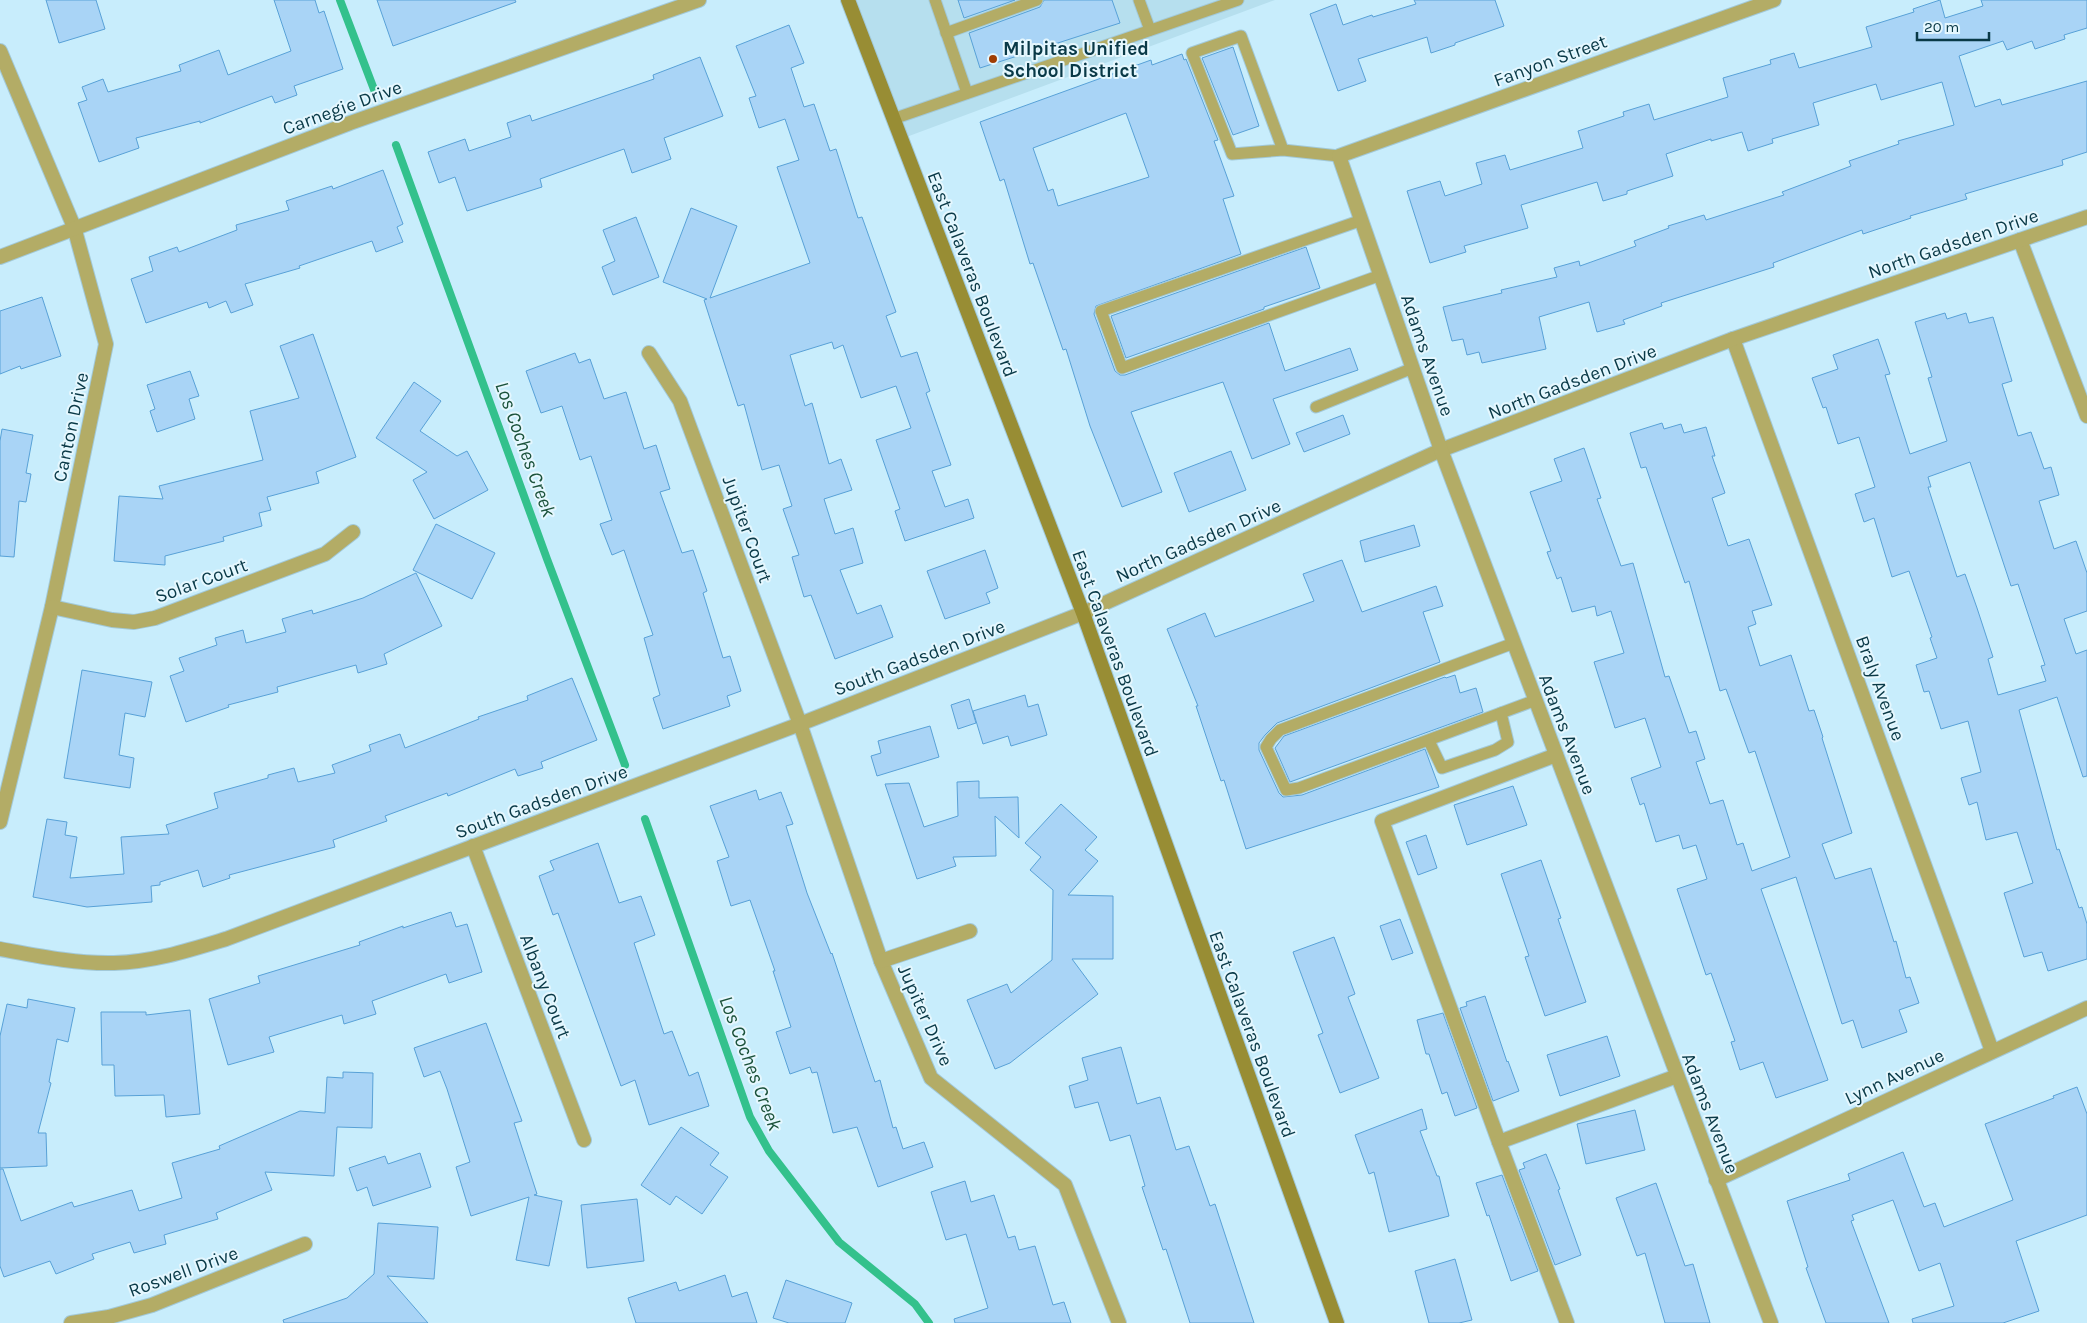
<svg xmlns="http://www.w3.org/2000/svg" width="2087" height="1323" viewBox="0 0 2087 1323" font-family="Karla,sans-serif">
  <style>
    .built { fill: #b6dfee }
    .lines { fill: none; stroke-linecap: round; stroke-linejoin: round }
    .stream { stroke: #33c18c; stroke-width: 8 }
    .building { fill: #a9d4f6; stroke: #58a1d7; fill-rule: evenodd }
    .service-casing { stroke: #a2c9d8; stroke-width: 13 }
    .minor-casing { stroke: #a2c9d8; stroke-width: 16 }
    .secondary-casing { stroke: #a2c9d8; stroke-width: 16 }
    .service { stroke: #b3ac66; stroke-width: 11 }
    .minor { stroke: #b3ac66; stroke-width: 14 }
    .secondary { stroke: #988d34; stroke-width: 14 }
    .poi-dot { fill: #a03d03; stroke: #e5f7fe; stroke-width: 2 }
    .labels { text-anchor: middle; stroke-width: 4; stroke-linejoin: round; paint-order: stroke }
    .poi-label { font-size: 19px; font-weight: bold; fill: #093947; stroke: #e5f7fe; text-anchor: start }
    .street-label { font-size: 19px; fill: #093947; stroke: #e5f7fe }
    .water-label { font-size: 20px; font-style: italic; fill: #1b523b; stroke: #e5f7fe }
  </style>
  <rect width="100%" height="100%" fill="#c8edfc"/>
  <path class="built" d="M848 0H1275L901 139Z"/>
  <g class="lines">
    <g class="stream">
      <path d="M340 0 375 92"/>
      <path d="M396 145 547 559 625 765"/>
      <path d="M645 819 750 1117 769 1151 839 1242 915 1304 929 1323"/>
    </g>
  </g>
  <g class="building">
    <path d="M46 0H96L105 29 59 43Z"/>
    <path d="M274 0H315L319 13 324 11 343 69 294 86 297 95 275 103 272 96 200 123V121L136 138 139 148 99 162 78 103 87 100 82 87 103 79 108 92 181 71 179 65 219 50 228 75 291 51Z"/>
    <path d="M377 0H515L516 2 393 46Z"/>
    <path d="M958 0H1015L964 18Z"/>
    <path d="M1044 0H1112L1120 23 980 68 969 33 1040 7Z"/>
    <path d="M1414 0H1495L1504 26 1455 43V45L1431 53 1427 37 1358 59 1366 81 1338 91 1310 14 1336 4 1343 25 1372 15 1373 17 1416 4Z"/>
    <path d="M1940 0 1945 18 1983 6 1981 0H2087V28L2064 35 2065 39 2035 49 2032 41 2007 50 2003 41 1959 56 1975 107 2000 99 2002 105 2087 81V152L2062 160 2063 165 1965 194 1967 199 1910 216 1911 218 1863 234 1862 230 1773 263 1774 267 1661 303 1662 306 1623 320 1625 324 1597 332 1589 302 1539 317 1546 349 1482 363 1479 352 1467 355 1463 339 1452 341 1443 307 1502 293 1501 290 1557 277 1554 268 1579 261 1580 266 1636 246 1634 241 1669 228 1668 226 1704 215 1706 220 1784 195 1782 192 1851 166 1849 161 1899 144 1898 141 1954 125 1942 82 1881 100 1876 84 1813 103 1819 125 1772 139 1773 143 1748 151 1742 132 1711 141V139L1666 154 1673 176 1627 191V194L1603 201 1597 182 1521 205 1528 228 1464 246 1466 252 1430 263 1407 191 1440 181 1445 196 1482 184 1476 163 1505 155 1510 170 1583 148 1578 131 1624 116 1623 112 1649 104 1654 120 1728 97 1723 78 1771 64 1770 60 1794 53 1799 68 1872 47 1866 27 1914 12 1913 9Z"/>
    <path d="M789 25 804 63 791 68 804 107 814 104 830 151 836 149 858 218 862 217 896 312 886 316 901 357 917 352 930 391 926 393 951 465 932 471 945 507 968 499 974 518 905 541 895 511 900 509 876 440 911 428 896 386 861 398 843 345 834 349 832 342 790 355 805 406 812 403 829 464 841 459 852 490 824 499 835 534 853 528 863 563 840 570 857 614 881 605 893 637 835 659 811 595 804 597 792 557 799 555 783 509 792 506 779 465 762 470 744 404 738 406 704 300 707 299 663 282 691 208 737 226 710 298 810 263 777 167 799 160 785 119 759 128 749 98 756 96 736 46Z"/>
    <path d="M1233 47 1259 126 1233 135 1202 58Z"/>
    <path d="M1182 54 1184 60 1186 59 1218 140 1214 141 1234 196 1223 199 1241 254 1096 306 1094 314 1115 371 1120 375H1125L1269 323 1285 371 1350 348 1358 370 1273 399 1290 444 1252 459 1223 382 1131 412 1162 492 1122 507 1090 426 1066 349 1063 350 1033 263 1030 264 1004 179 1000 181 980 122 1151 60 1152 65ZM1126 113 1149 177 1058 206 1053 189 1048 191 1033 148Z"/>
    <path d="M700 57 723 116 664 138 671 159 632 173 624 149 540 179 542 187 467 211 455 177 439 183 428 152 465 139 469 151 511 137 507 123 530 115 532 121 654 79 653 75Z"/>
    <path d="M383 170 403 224 397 227 403 242 376 252 372 241 299 266 300 268 245 284 253 305 231 313 226 301 209 308 207 302 146 323 131 279 153 271 149 257 177 247 179 252 237 230 236 225 289 210 286 201 332 186 333 189Z"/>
    <path d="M636 217 659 277 613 295 602 267 615 261 603 230Z"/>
    <path d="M1306 247 1320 288 1264 307V309L1126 358 1111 316Z"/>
    <path d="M42 297 61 356 21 369 20 366 0 374V311Z"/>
    <path d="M1945 313 1947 319 1966 313 1969 323 1993 317 2012 381 2002 384 2018 436 2031 432 2044 469 2051 467 2059 495 2039 501 2054 549 2076 541 2087 573V611L2064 619 2076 654 2087 650V776L2083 777 2057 697 2019 710 2057 850 2059 849 2079 908 2082 907 2087 924V959L2048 971 2042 952 2024 957 2004 893 2033 883 2017 832 1986 840 1977 802 1969 805 1961 778 1981 772 1968 721 1941 729 1929 691 1924 692 1916 665 1937 658 1930 638 1932 637 1909 571 1892 577 1874 518 1864 522 1855 494 1875 487 1859 437 1838 444 1826 407 1823 408 1812 378 1838 369 1833 355 1878 339 1890 374 1885 375 1910 454 1947 441 1928 378 1932 377 1915 322ZM1970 462 2011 586 2018 584 2045 665 2041 666 2046 681 1998 695 1988 659 1993 657 1977 608 1965 574 1957 577 1928 487H1931L1928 477Z"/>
    <path d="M313 334 356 457 316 472 319 483 267 497 271 510 259 513 262 526 223 537 224 541 165 556V565L114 561 119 496 163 499 159 486 263 460 250 411 299 398 280 346Z"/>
    <path d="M575 353 579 363 590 359 604 399 626 392 644 449 656 445 670 489 660 492 682 553 693 550 707 591 703 593 723 658 730 656 741 691 727 696 730 706 663 729 653 698 660 695 644 638 653 635 624 550 612 555 600 524 612 520 591 456 580 460 562 406 541 413 526 371Z"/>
    <path d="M190 371 199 396 189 399 195 419 157 432 150 411 155 409 147 385Z"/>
    <path d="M414 382 441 401 420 431 457 456 467 451 488 490 434 519 413 480 427 472 376 438Z"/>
    <path d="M1343 415 1350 434 1304 452 1296 433Z"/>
    <path d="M1662 423 1664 429 1681 424 1684 433 1706 427 1715 456H1712L1725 493 1712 498 1728 546 1749 539 1772 605 1752 611 1756 624 1748 627 1760 666 1791 655 1809 711 1814 710 1823 737 1822 738 1852 833 1822 844 1835 879 1871 868 1894 942 1896 941 1906 978 1910 977 1919 1003 1899 1010 1907 1032 1862 1048 1853 1020 1842 1024 1796 877 1761 889 1828 1080 1776 1098 1763 1062 1740 1070 1731 1042 1735 1041 1711 973 1706 975 1677 889 1707 879 1696 845 1683 849 1679 835 1656 842 1644 803 1640 805 1631 778 1661 767 1645 718 1615 728 1604 693 1594 662 1624 653 1611 611 1597 616 1595 606 1572 612 1561 577 1557 579 1547 552 1551 551 1530 492 1562 481 1554 459 1584 448 1601 498 1597 499 1621 566 1633 563 1665 677 1669 676 1689 733 1696 731 1705 759 1696 762 1710 804 1723 800 1737 845 1743 843 1752 871 1790 857 1755 751 1749 753 1726 689 1720 691 1689 581 1685 583 1646 467 1641 468 1630 433Z"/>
    <path d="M2 429 33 435 26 473 31 474 26 502 19 501 14 557 0 556V441Z"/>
    <path d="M1231 451 1246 490 1189 512 1174 473Z"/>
    <path d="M436 524 495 553 472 599 413 570Z"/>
    <path d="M1414 525 1420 546 1365 562 1360 541Z"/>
    <path d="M985 550 998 588 986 593 990 603 945 619 927 571Z"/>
    <path d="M1342 560 1362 612 1436 586 1443 606 1423 612 1440 662 1277 723 1265 735 1259 743V750L1279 793 1283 797 1302 795 1425 749 1439 787 1246 849 1224 780 1221 781 1196 706H1198L1167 629 1205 613 1215 637 1314 601 1303 574Z"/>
    <path d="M416 573 442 626 384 654 387 664 358 673 356 665 277 687 278 692 228 705 229 707 186 722 170 676 184 671 179 658 217 645 215 638 243 630 246 643 286 632 282 619 312 610 313 614 363 598Z"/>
    <path d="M82 670 152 682 145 717 125 713 119 755 134 758 130 788 64 778Z"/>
    <path d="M1455 675 1460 693 1476 688 1483 712 1290 782 1275 748 1284 736 1445 677 1446 678Z"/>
    <path d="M572 678 597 740 541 762 543 768 518 776 515 769 448 796 447 793 385 816 387 821 333 840 335 847 229 875 230 878 203 887 198 870 160 882V885L151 886 152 902 87 907 33 897 47 819 67 822 65 835 77 837 70 878 124 874 121 837 169 834 166 825 218 808 214 793 268 778V775L294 768 298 782 335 773 332 765 371 751 369 745 400 734 405 748 479 719 478 717 528 700 527 696Z"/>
    <path d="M1025 695 1028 707 1038 704 1047 735 1011 746 1008 736 983 744 973 711Z"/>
    <path d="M969 699 976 723 958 729 951 705Z"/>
    <path d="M930 726 939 757 877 776 871 756 881 753 878 741Z"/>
    <path d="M979 781V798L1018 797 1019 838 995 816 996 856 953 857 956 866 917 879 885 784 909 783 924 827 958 816 957 782Z"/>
    <path d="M1513 786 1527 825 1467 845 1454 805Z"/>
    <path d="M756 790 759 800 781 792 793 824 786 826 807 893 831 954 832 953 875 1082 880 1080 893 1128 896 1127 903 1149 924 1142 933 1167 878 1187 857 1127 833 1133 817 1072 812 1073 810 1067 790 1074 776 1032 791 1027 773 971H775L750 900 731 906 717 861 729 857 710 806Z"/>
    <path d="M1061 804 1097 837 1085 850 1098 861 1068 895 1113 896V959H1072L1098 994 1010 1063 995 1069 967 1000 1007 984 1011 993 1052 960 1053 890 1030 870 1041 857 1025 843Z"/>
    <path d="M1426 835 1437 868 1418 875 1406 842Z"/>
    <path d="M598 843 619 903 641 896 655 935 634 943 664 1034 672 1031 689 1076 698 1072 709 1106 649 1125 635 1080 621 1086 558 913 553 915 539 876 554 870 550 861Z"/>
    <path d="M1541 860 1561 918 1558 919 1586 1002 1545 1016 1525 957 1529 956 1501 874Z"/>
    <path d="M451 912 456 927 467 924 482 972 449 983 446 974 372 1001 376 1014 344 1024 342 1015 269 1037 274 1052 228 1065 209 999 260 983 258 976 360 945 359 942 403 926V928Z"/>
    <path d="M1400 919 1413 953 1392 960 1380 926Z"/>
    <path d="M1334 937 1355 994 1348 997 1379 1078 1340 1093 1318 1035 1323 1033 1293 952Z"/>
    <path d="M1485 996 1507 1062 1508 1061 1519 1091 1493 1101 1460 1008 1467 1006 1466 1002Z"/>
    <path d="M28 999 75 1008 68 1042 57 1039 49 1082 51 1083 38 1133H46L47 1166 0 1168V1036L7 1004 27 1008Z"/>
    <path d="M190 1010 200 1114 166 1117 164 1095 115 1096 114 1065H102L101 1012H146V1015Z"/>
    <path d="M1443 1013 1477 1108 1455 1116 1447 1092 1442 1094 1429 1054H1426L1417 1020Z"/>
    <path d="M486 1023 522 1121 514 1123 537 1194 534 1195 562 1201 549 1266 516 1260 529 1197 471 1216 456 1167 470 1162 447 1089 440 1071 424 1077 414 1048Z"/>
    <path d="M1607 1036 1620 1076 1560 1096 1547 1055Z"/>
    <path d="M1121 1047 1137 1104 1160 1097 1176 1150 1189 1146 1210 1206 1215 1204 1254 1323H1190L1166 1249 1163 1250 1142 1187 1145 1186 1130 1135 1110 1141 1098 1102 1075 1108 1069 1086 1088 1080 1082 1058Z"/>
    <path d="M343 1072 373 1073 372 1128 337 1127 334 1176 265 1172 272 1190 216 1213 218 1219 164 1235 166 1244 134 1253 130 1242 92 1254 94 1259 56 1274 50 1261 4 1277 0 1266V1169H3L21 1221 72 1202 74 1207 132 1190 139 1211 182 1198 172 1163 220 1149 219 1146 300 1111 325 1113 327 1077 343 1078Z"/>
    <path d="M2077 1087 2087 1114V1215L2016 1241 2039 1311 2003 1323H1913L1912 1319 1954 1306 1940 1263 1919 1271 1893 1200 1852 1215 1854 1220 1851 1221 1889 1323H1826L1806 1268 1808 1267 1787 1201 1850 1180 1848 1174 1903 1152 1924 1207 1935 1203 1944 1227 2013 1200 1985 1124 2054 1098 2053 1096Z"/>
    <path d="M1422 1109 1427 1129 1420 1131 1437 1176H1439L1449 1216 1389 1232 1374 1172 1369 1174 1355 1135Z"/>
    <path d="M1635 1110 1645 1150 1586 1164 1577 1124Z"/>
    <path d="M681 1127 719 1153 710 1165 728 1177 702 1214 676 1196 670 1205 641 1185Z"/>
    <path d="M420 1153 431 1187 373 1206 367 1187 357 1191 349 1168 385 1156 388 1164Z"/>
    <path d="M1546 1154 1560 1189 1558 1190 1581 1255 1555 1265 1519 1170 1525 1168 1523 1163Z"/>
    <path d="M1502 1175 1538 1271 1511 1281 1489 1215 1487 1216 1476 1183Z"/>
    <path d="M965 1181 971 1202 994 1195 1008 1238 1015 1236 1019 1250 1035 1246 1053 1305 1064 1302 1071 1323H955L954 1319 988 1308 966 1234 946 1240 931 1192Z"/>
    <path d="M1656 1183 1685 1266 1693 1264 1710 1323H1665L1645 1253 1637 1256 1616 1198Z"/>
    <path d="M637 1199 644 1261 587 1268 581 1205Z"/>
    <path d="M378 1223 438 1227 434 1279 387 1276 428 1323H284L283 1320 347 1298 374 1274Z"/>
    <path d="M1455 1259 1472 1320 1459 1323H1429L1415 1271Z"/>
    <path d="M725 1275 732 1297 747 1292 757 1323H636L628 1298 676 1282 679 1291Z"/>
    <path d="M786 1280 852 1303 845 1323H789L773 1318Z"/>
  </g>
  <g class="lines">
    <g class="service-casing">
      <g id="service">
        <path d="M935 0 967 93"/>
        <path d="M1139 0 1150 30"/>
        <path d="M946 33 1037 0"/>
        <path d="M893 119 1238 0"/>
        <path d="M1283 150 1241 36 1192 53 1232 154 1283 150 1339 156"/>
        <path d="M1362 220 1101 311 1122 368 1381 275"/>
        <path d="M1316 407 1413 368"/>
        <path d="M1514 643 1280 730 1271 739 1266 747 1286 790 1299 788 1536 700"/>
        <path d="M1429 741 1442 768 1495 750 1508 742 1501 713"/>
      </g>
    </g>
    <g class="minor-casing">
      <g id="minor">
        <path d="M0 51 74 227 106 344 52 607 0 822"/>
        <path d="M2020 240 2087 416"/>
        <path d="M0 257 350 123 699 0"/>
        <path d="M1733 339 1992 1051"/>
        <path d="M649 353 680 401 800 724 881 961 931 1078 1065 1185 1119 1323"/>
        <path d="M52 607 112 620 134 622 155 618 325 554 353 532"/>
        <path d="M1556 755 1382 821 1499 1142 1677 1076"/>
        <path d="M473 846 584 1140"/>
        <path d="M0 949C38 956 76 964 114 963 153 962 190 950 226 939L800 724 1083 613 1441 450 1733 339 2087 217"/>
        <path d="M881 961 970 931"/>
        <path d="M1499 1142 1567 1323"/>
        <path d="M1716 1180 2087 1008"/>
        <path d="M71 1323 109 1317 152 1305 305 1244"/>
        <path d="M1771 1323 1441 450 1339 156 1774 0"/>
      </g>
    </g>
    <g class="secondary-casing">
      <path id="secondary" d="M848 0 1083 613 1337 1323"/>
    </g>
    <use href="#service" class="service"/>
    <use href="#minor" class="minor"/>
    <use href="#secondary" class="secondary"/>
  </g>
  <circle class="poi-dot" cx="993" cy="59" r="5"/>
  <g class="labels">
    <g class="poi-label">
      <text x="1003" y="55">Milpitas Unified<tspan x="1003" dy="22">School District</tspan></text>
    </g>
    <g class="street-label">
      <text transform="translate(1550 60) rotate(-20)" y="7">Fanyon Street</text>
      <text transform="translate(342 107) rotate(-20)" y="7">Carnegie Drive</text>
      <text transform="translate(1953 243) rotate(-19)" y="7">North Gadsden Drive</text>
      <text transform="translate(973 274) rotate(69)" y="7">East Calaveras Boulevard</text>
      <text transform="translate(1428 355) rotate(71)" y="7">Adams Avenue</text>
      <text transform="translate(1572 381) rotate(-21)" y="7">North Gadsden Drive</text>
      <text transform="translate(70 427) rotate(-78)" y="7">Canton Drive</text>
      <text transform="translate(748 529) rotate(70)" y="7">Jupiter Court</text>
      <text transform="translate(1198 540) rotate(-24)" y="7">North Gadsden Drive</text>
      <text transform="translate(201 580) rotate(-20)" y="7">Solar Court</text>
      <text transform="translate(1116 653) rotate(70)" y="7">East Calaveras Boulevard</text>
      <text transform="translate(919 657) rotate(-21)" y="7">South Gadsden Drive</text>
      <text transform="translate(1881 688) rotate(70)" y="7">Braly Avenue</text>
      <text transform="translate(1568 734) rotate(69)" y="7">Adams Avenue</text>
      <text transform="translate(541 801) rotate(-20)" y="7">South Gadsden Drive</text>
      <text transform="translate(546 986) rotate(69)" y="7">Albany Court</text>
      <text transform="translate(926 1015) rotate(66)" y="7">Jupiter Drive</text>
      <text transform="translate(1253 1034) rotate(70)" y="7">East Calaveras Boulevard</text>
      <text transform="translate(1894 1076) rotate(-25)" y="7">Lynn Avenue</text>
      <text transform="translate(1711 1113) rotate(69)" y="7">Adams Avenue</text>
      <text transform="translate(183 1271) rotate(-20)" y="7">Roswell Drive</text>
    </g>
    <g class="water-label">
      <text transform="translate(526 449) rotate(70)" y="7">Los Coches Creek</text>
      <text transform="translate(751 1063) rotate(69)" y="7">Los Coches Creek</text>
    </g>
  </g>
  <path d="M1917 32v8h72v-8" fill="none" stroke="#093947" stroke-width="2.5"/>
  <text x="1924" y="32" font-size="15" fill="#093947" stroke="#e5f7fe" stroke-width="4" paint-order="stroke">20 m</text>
</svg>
